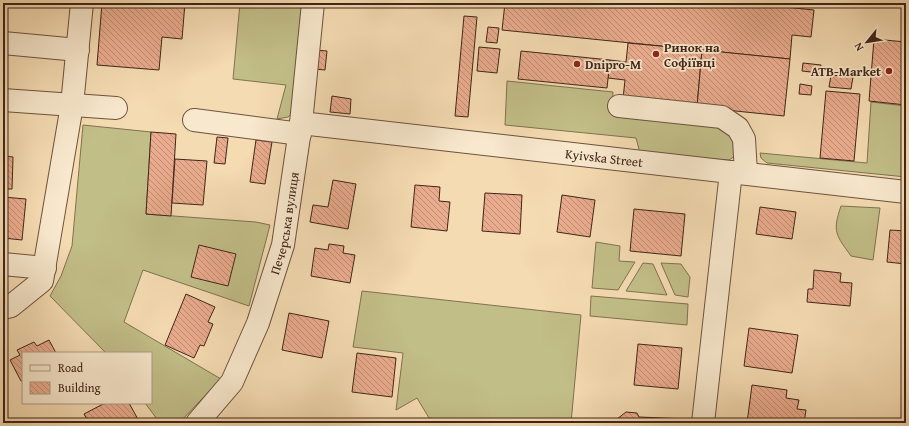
<svg xmlns="http://www.w3.org/2000/svg" width="909" height="426" viewBox="0 0 909 426" font-family="'Gentium Book Plus',serif">
  <style>
    .grass { fill: #c2be88; stroke: #817250 }
    .building { fill: url(#building-back-hatch); stroke: #402518 }
    .lines { fill: none; stroke-linecap: round; stroke-linejoin: round }
    .minor-casing { stroke: #6d523e; stroke-width: 24 }
    .minor { stroke: #f8e8cd; stroke-width: 22 }
    .poi-dot { fill: #8f2418; stroke: #f8e8cd; stroke-width: 1.5 }
    .labels { text-anchor: middle; stroke-width: 3.5; stroke-linejoin: round; paint-order: stroke }
    .poi-label { font-size: 13px; font-weight: bold; fill: #402518; stroke: #f8e8cd; text-anchor: start }
    .street-label { font-size: 13px; fill: #402518; stroke: #f8e8cd }
  </style>
  <defs>
    <pattern id="building-back-hatch" width="6" height="6" patternUnits="userSpaceOnUse"><rect width="6" height="6" fill="#eaac8e"/><path d="M-1 5l2 2M0 0l6 6M5-1l2 2" fill="none" stroke="#bf8c73"/></pattern>
  </defs>
  <rect width="100%" height="100%" fill="#f5dbb2"/>
  <filter id="stains"><feTurbulence type="fractalNoise" baseFrequency=".005" numOctaves="4"/><feColorMatrix values="0 0 0 0 .2 0 0 0 0 .09 0 0 0 0 .02 0 0 0 .5 -.17"/></filter>
  <radialGradient id="worn" r=".72"><stop offset=".6" stop-color="#630" stop-opacity="0"/><stop offset="1" stop-color="#630" stop-opacity=".3"/></radialGradient>
  <g class="grass">
    <path d="M240 3H306L295 111 288 117 277 119 286 85 233 79Z"/>
    <path d="M507 81 613 92 612 113 718 125C732 135 735 138 735 156L729 160 640 153 636 138 505 125Z"/>
    <path d="M871 102 906 106V177L767 163 761 158 760 153 867 163Z"/>
    <path d="M83 125 151 132 146 214 256 222 270 225 249 306 143 270 124 322 221 379 179 423H160L145 403H151V353H106L50 296 61 276 72 246Z"/>
    <path d="M841 206 880 208 873 260 851 256C836 235 832 232 841 206Z"/>
    <path d="M596 242 620 246 619 261 635 262 618 290 592 288Z"/>
    <path d="M643 263 653 264 667 295 626 291Z"/>
    <path d="M661 263 681 264 690 277 688 297 675 295Z"/>
    <path d="M362 291 581 315 571 423H457L456 421 429 418 417 398 396 410 403 353 353 347Z"/>
    <path d="M591 296 688 304 687 325 590 316Z"/>
  </g>
  <g class="building">
    <path d="M102 3H185L182 39 162 37 159 70 97 65Z"/>
    <path d="M505 3H746L814 10 811 37 792 35 790 59 502 30Z"/>
    <path d="M464 16 477 17 468 117 455 116Z"/>
    <path d="M488 27 499 28 497 43 486 42Z"/>
    <path d="M874 39 906 42V105L869 101Z"/>
    <path d="M628 43 702 50 697 107 623 99 625 80 608 78 610 60 626 62Z"/>
    <path d="M479 47 500 49 497 73 477 71Z"/>
    <path d="M315 50 327 51 325 70 314 69Z"/>
    <path d="M702 50 790 59 784 116 697 107Z"/>
    <path d="M521 51 610 60 607 88 518 79Z"/>
    <path d="M803 63 821 65 820 73 802 71Z"/>
    <path d="M831 75 853 77 851 89 829 87Z"/>
    <path d="M800 84 812 86 811 95 799 94Z"/>
    <path d="M826 91 860 94 854 161 820 158Z"/>
    <path d="M332 96 351 99 350 114 330 112Z"/>
    <path d="M151 132 176 134 171 216 146 214Z"/>
    <path d="M217 137 228 138 225 164 214 163Z"/>
    <path d="M256 140 272 142 265 184 250 182Z"/>
    <path d="M3 156 13 157 12 189H3Z"/>
    <path d="M175 159 207 161 203 205 172 203Z"/>
    <path d="M333 180 356 184 348 229 310 222 313 205 328 207Z"/>
    <path d="M415 185 440 187 439 201 450 202 447 231 411 227Z"/>
    <path d="M485 193 522 195 520 234 482 231Z"/>
    <path d="M562 195 595 200 590 237 557 232Z"/>
    <path d="M3 197 26 199 22 240 3 238Z"/>
    <path d="M760 207 796 212 792 239 756 234Z"/>
    <path d="M634 209 685 214 681 256 630 251Z"/>
    <path d="M906 229V264L887 262 890 230 906 231Z"/>
    <path d="M329 244 344 246 343 253 355 255 350 283 311 276 315 248 328 250Z"/>
    <path d="M199 245 236 254 228 286 191 277Z"/>
    <path d="M814 270 841 273 840 282 852 283 850 306 807 302 808 289H813Z"/>
    <path d="M186 294 215 307 208 322 213 324 204 346 200 345 194 358 165 345Z"/>
    <path d="M289 313 329 321 322 358 282 350Z"/>
    <path d="M749 328 798 335 792 373 744 366Z"/>
    <path d="M49 340 56 353H23V381H21L10 360 20 355 17 350 34 342 37 346Z"/>
    <path d="M638 344 682 348 678 389 634 385Z"/>
    <path d="M357 353 396 358 392 397 352 392Z"/>
    <path d="M752 385 787 390 786 398 799 400 797 409 806 410 804 423H747Z"/>
    <path d="M105 403H129L140 423H89L84 414Z"/>
    <path d="M626 412 637 413 639 417 687 419V423H612Z"/>
  </g>
  <g class="lines">
    <g class="minor-casing">
      <g id="minor">
        <path d="M3 43 78 50"/>
        <path d="M3 100 116 108"/>
        <path d="M619 106 722 117 738 128 744 139 746 173"/>
        <path d="M194 120 300 134"/>
        <path id="s1" d="M301 123 906 192"/>
        <path d="M3 264 45 268"/>
        <path d="M3 308 11 306 42 281 72 105 82 3"/>
        <path id="s2" d="M197 423 232 382 258 323 283 245 301 123 313 3"/>
        <path d="M703 423 731 172"/>
      </g>
    </g>
    <use href="#minor" class="minor"/>
  </g>
  <g class="poi-dot">
    <circle cx="656" cy="54" r="4"/>
    <circle cx="577" cy="64" r="4"/>
    <circle cx="889" cy="71" r="4"/>
  </g>
  <g class="labels">
    <g class="poi-label">
      <text x="664" y="52">Ринок на<tspan x="664" dy="15">Софіївці</tspan></text>
      <text x="585" y="69">Dnipro-M</text>
      <text x="881" y="76" text-anchor="end">ATB-Market</text>
    </g>
    <g class="street-label">
      <text dy="5" stroke="none"><textPath href="#s1" startOffset="305">Kyivska Street</textPath></text>
      <text dy="5" stroke="none"><textPath href="#s2" startOffset="222">Печерська вулиця</textPath></text>
    </g>
  </g>
  <rect width="909" height="426" fill="none" stroke="#f5dbb2" stroke-width="16"/>
  <rect x="4" y="4" width="901" height="418" fill="none" stroke="#402518" stroke-width="2"/>
  <rect x="8" y="8" width="893" height="410" fill="none" stroke="#402518"/>
  <rect x="22" y="352" width="130" height="52" fill="#f8e8cd" stroke="#ae9a85"/>
  <rect x="30" y="365" width="20" height="6" fill="#f8e8cd" stroke="#ae9a85"/>
  <text x="58" y="372" font-size="12" fill="#402518">Road</text>
  <rect x="30" y="382" width="20" height="12" fill="url(#building-back-hatch)" stroke="#ae9a85"/>
  <text x="58" y="392" font-size="12" fill="#402518">Building</text>
  <g transform="translate(867 42) rotate(240)" stroke="#f8e8cd" stroke-width="3" paint-order="stroke">
  <path d="M0-3L7 15L0 10L-7 15Z" fill="#402518"/>
  <text y="-6" font-size="11" font-weight="bold" text-anchor="middle" fill="#402518">N</text>
  </g>
  <rect width="100%" height="100%" filter="url(#stains)"/>
  <rect width="100%" height="100%" fill="url(#worn)"/>
</svg>
